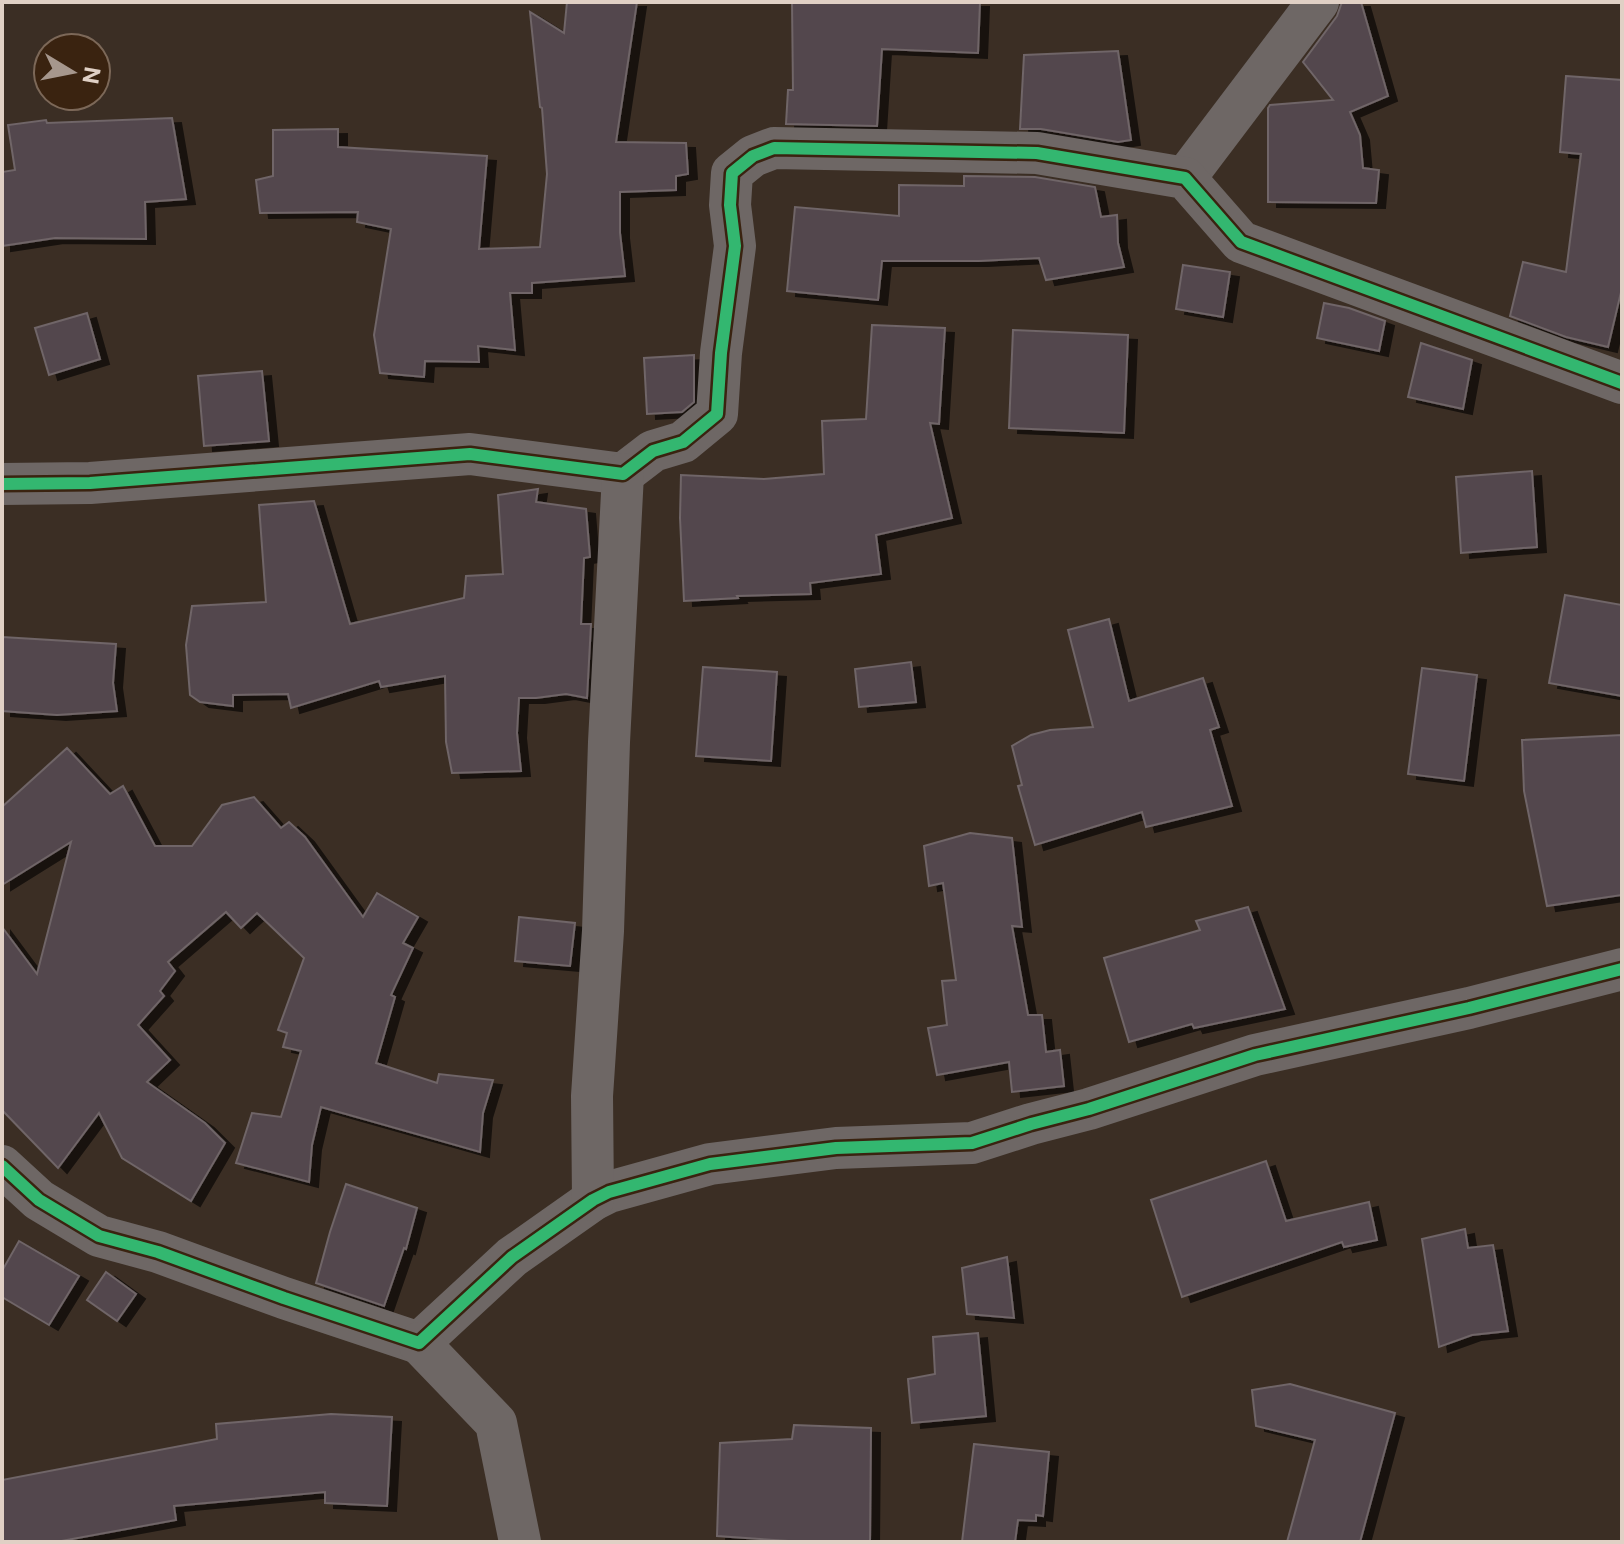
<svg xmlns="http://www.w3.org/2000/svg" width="1624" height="1544" viewBox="0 0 1624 1544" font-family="'Public Sans',sans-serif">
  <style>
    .building { fill: #53474d; stroke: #6f6567; stroke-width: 2; filter: url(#shadow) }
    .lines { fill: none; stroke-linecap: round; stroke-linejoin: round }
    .street { stroke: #6e6765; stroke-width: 42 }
    .cycleway-casing { stroke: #3a2310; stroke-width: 17 }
    .cycleway { stroke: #33b770; stroke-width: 12 }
  </style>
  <defs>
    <filter id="shadow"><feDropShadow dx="9" dy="5" stdDeviation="0" flood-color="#0009"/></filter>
  </defs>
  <rect width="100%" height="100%" fill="#3b2e24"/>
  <g class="building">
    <path d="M567 2H637L616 142 686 143 688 174 676 176V190L620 192V233L625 276 532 283V293H510L515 350 478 346 479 362 425 361 424 377 380 373 374 335 391 229 357 222 358 212 260 213 256 180 273 176V130L338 129V147L487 156 479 249 540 247 547 174 542 108 540 107 530 12 564 33Z"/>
    <path d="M792 2H980L978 53 882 49 877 126 786 124 788 90H793Z"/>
    <path d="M1342 2H1361L1388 96 1350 112 1360 135 1363 168 1379 170 1376 203 1268 202V108L1270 105 1333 100 1303 62 1337 16Z"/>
    <path d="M1118 51 1131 140 1118 142 1041 129H1020L1024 55Z"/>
    <path d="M1566 76 1622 80V288L1608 347 1566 337 1510 316 1523 262 1566 272 1581 154 1560 152Z"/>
    <path d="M172 118 186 199 145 202 146 239 55 238 2 246V172L15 170 8 125 46 120 47 123Z"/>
    <path d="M964 176 1035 177 1095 187 1101 217 1117 215 1118 243 1124 267 1046 280 1039 258 979 261H882L878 300 787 291 795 207 899 216V185L964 186Z"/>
    <path d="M1183 265 1230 272 1223 317 1176 309Z"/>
    <path d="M1324 303 1349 308 1385 321 1379 351 1317 338Z"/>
    <path d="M87 313 100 359 49 375 35 328Z"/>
    <path d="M872 325 945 328 939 424 930 423 952 518 876 535 881 574 810 583 811 594 737 596 738 598 684 601 680 518 681 475 764 479 824 474 822 421 866 419Z"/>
    <path d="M1013 330 1128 335 1124 433 1009 428Z"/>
    <path d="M1421 343 1472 360 1463 409 1408 397Z"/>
    <path d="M694 355V402L682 412 647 414 644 358Z"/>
    <path d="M262 371 269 441 204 446 198 376Z"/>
    <path d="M1532 471 1537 547 1461 553 1456 477Z"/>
    <path d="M538 489 536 502 586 509 590 557 584 558 581 624H591L587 698 566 694 536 698H519L517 733 521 771 452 773 446 742 445 676 381 687 379 681 291 708 288 694 233 695V706L200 702 190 695 186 645 192 606 266 602 259 505 314 501 350 624 464 598 466 576 503 574 498 495Z"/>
    <path d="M1565 595 1622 605V696L1549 683Z"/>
    <path d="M1109 619 1129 701 1203 678 1219 727 1210 730 1232 806 1146 827 1142 812 1035 845 1018 786 1022 785 1012 746 1031 735 1050 730 1093 727 1068 630Z"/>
    <path d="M2 637 116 644 113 683 117 711 57 715 2 711Z"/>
    <path d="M911 662 916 702 859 707 855 669Z"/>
    <path d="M703 667 777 672 771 761 696 756Z"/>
    <path d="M1422 668 1477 675 1464 781 1408 774Z"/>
    <path d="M1622 735V895L1547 906 1524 791 1522 740Z"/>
    <path d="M67 748 110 794 123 786 155 846H192L222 805 254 797 281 828 289 822 305 837 363 917 377 893 418 917 403 943 413 948 391 995 395 997 376 1063 437 1083 439 1074 493 1080 483 1113 480 1152 321 1107 312 1145 309 1182 236 1163 252 1113 281 1117 301 1051 283 1047 287 1033 278 1030 304 958 257 913 241 928 226 912 168 962 175 971 160 991 164 996 138 1025 170 1060 147 1082 205 1123 225 1143 191 1201 122 1158 99 1113 58 1168 2 1110V927L37 974 71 842 2 885V807Z"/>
    <path d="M970 833 1012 838 1022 927 1012 926 1028 1015H1042L1046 1052 1060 1050 1064 1086 1012 1092 1009 1062 937 1075 928 1028 947 1025 942 981 956 980 943 883 929 886 924 846Z"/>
    <path d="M1248 907 1285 1009 1194 1028 1192 1024 1129 1042 1104 958 1200 930 1196 921Z"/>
    <path d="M519 917 575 923 570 966 515 961Z"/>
    <path d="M1266 1161 1286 1221 1369 1202 1377 1240 1344 1247 1342 1242 1182 1297 1151 1200Z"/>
    <path d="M346 1184 417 1208 406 1249 404 1248 384 1306 316 1283 330 1232Z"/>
    <path d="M1465 1229 1468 1248 1493 1245 1508 1331 1472 1335 1439 1347 1422 1239Z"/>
    <path d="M19 1241 79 1276 49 1325 2 1297V1271Z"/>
    <path d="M1007 1257 1014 1318 967 1314 962 1268Z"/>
    <path d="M106 1272 136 1294 117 1321 87 1300Z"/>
    <path d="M978 1333 986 1416 912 1423 908 1379 935 1374 933 1337Z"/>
    <path d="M1290 1384 1395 1413 1360 1542H1287L1315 1440 1256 1426 1252 1390Z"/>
    <path d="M331 1414 392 1417 387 1506 325 1503V1492L174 1506 176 1520 56 1542H2V1480L217 1439 216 1424Z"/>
    <path d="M794 1425 871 1428 870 1542H803L717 1536 720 1443 792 1439Z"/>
    <path d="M974 1444 1049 1452 1043 1516 1036 1515V1521L1018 1520 1015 1542H962Z"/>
  </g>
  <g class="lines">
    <g class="street">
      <path d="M1185 178 1318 2"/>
      <path d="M2 484 90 483 470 454 623 474 653 451 683 442 717 414 721 353 735 246 730 205 732 173 753 156 774 148 1037 153 1185 178 1241 242 1622 383"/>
      <path d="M2 1166 39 1200 99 1236 158 1252 284 1298 419 1343 512 1257 593 1200 609 1192 710 1164 836 1148 972 1143 1031 1124 1089 1109 1255 1055 1469 1008 1622 969"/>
      <path d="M593 1200 592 1096 603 931 609 742 623 474"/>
      <path d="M419 1343 496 1423 520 1542"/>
    </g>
    <g class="cycleway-casing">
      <g id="cycleway">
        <path d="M2 484 90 483 470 454 623 474 653 451 683 442 717 414 721 353 735 246 730 205 732 173 753 156 774 148 1037 153 1185 178 1241 242 1622 383"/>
        <path d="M2 1166 39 1200 99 1236 158 1252 284 1298 419 1343 512 1257 593 1200 609 1192 710 1164 836 1148 972 1143 1031 1124 1089 1109 1255 1055 1469 1008 1622 969"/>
      </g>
    </g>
    <use href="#cycleway" class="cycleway"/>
  </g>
  <rect width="1624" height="1544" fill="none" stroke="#e0d0c5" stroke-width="8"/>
  <g transform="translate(72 72) rotate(100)"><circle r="38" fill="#3a2310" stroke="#7c6858" stroke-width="2"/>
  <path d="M0-6L14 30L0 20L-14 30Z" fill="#a6978d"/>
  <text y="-12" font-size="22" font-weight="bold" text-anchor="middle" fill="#e0d0c5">N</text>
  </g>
</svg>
